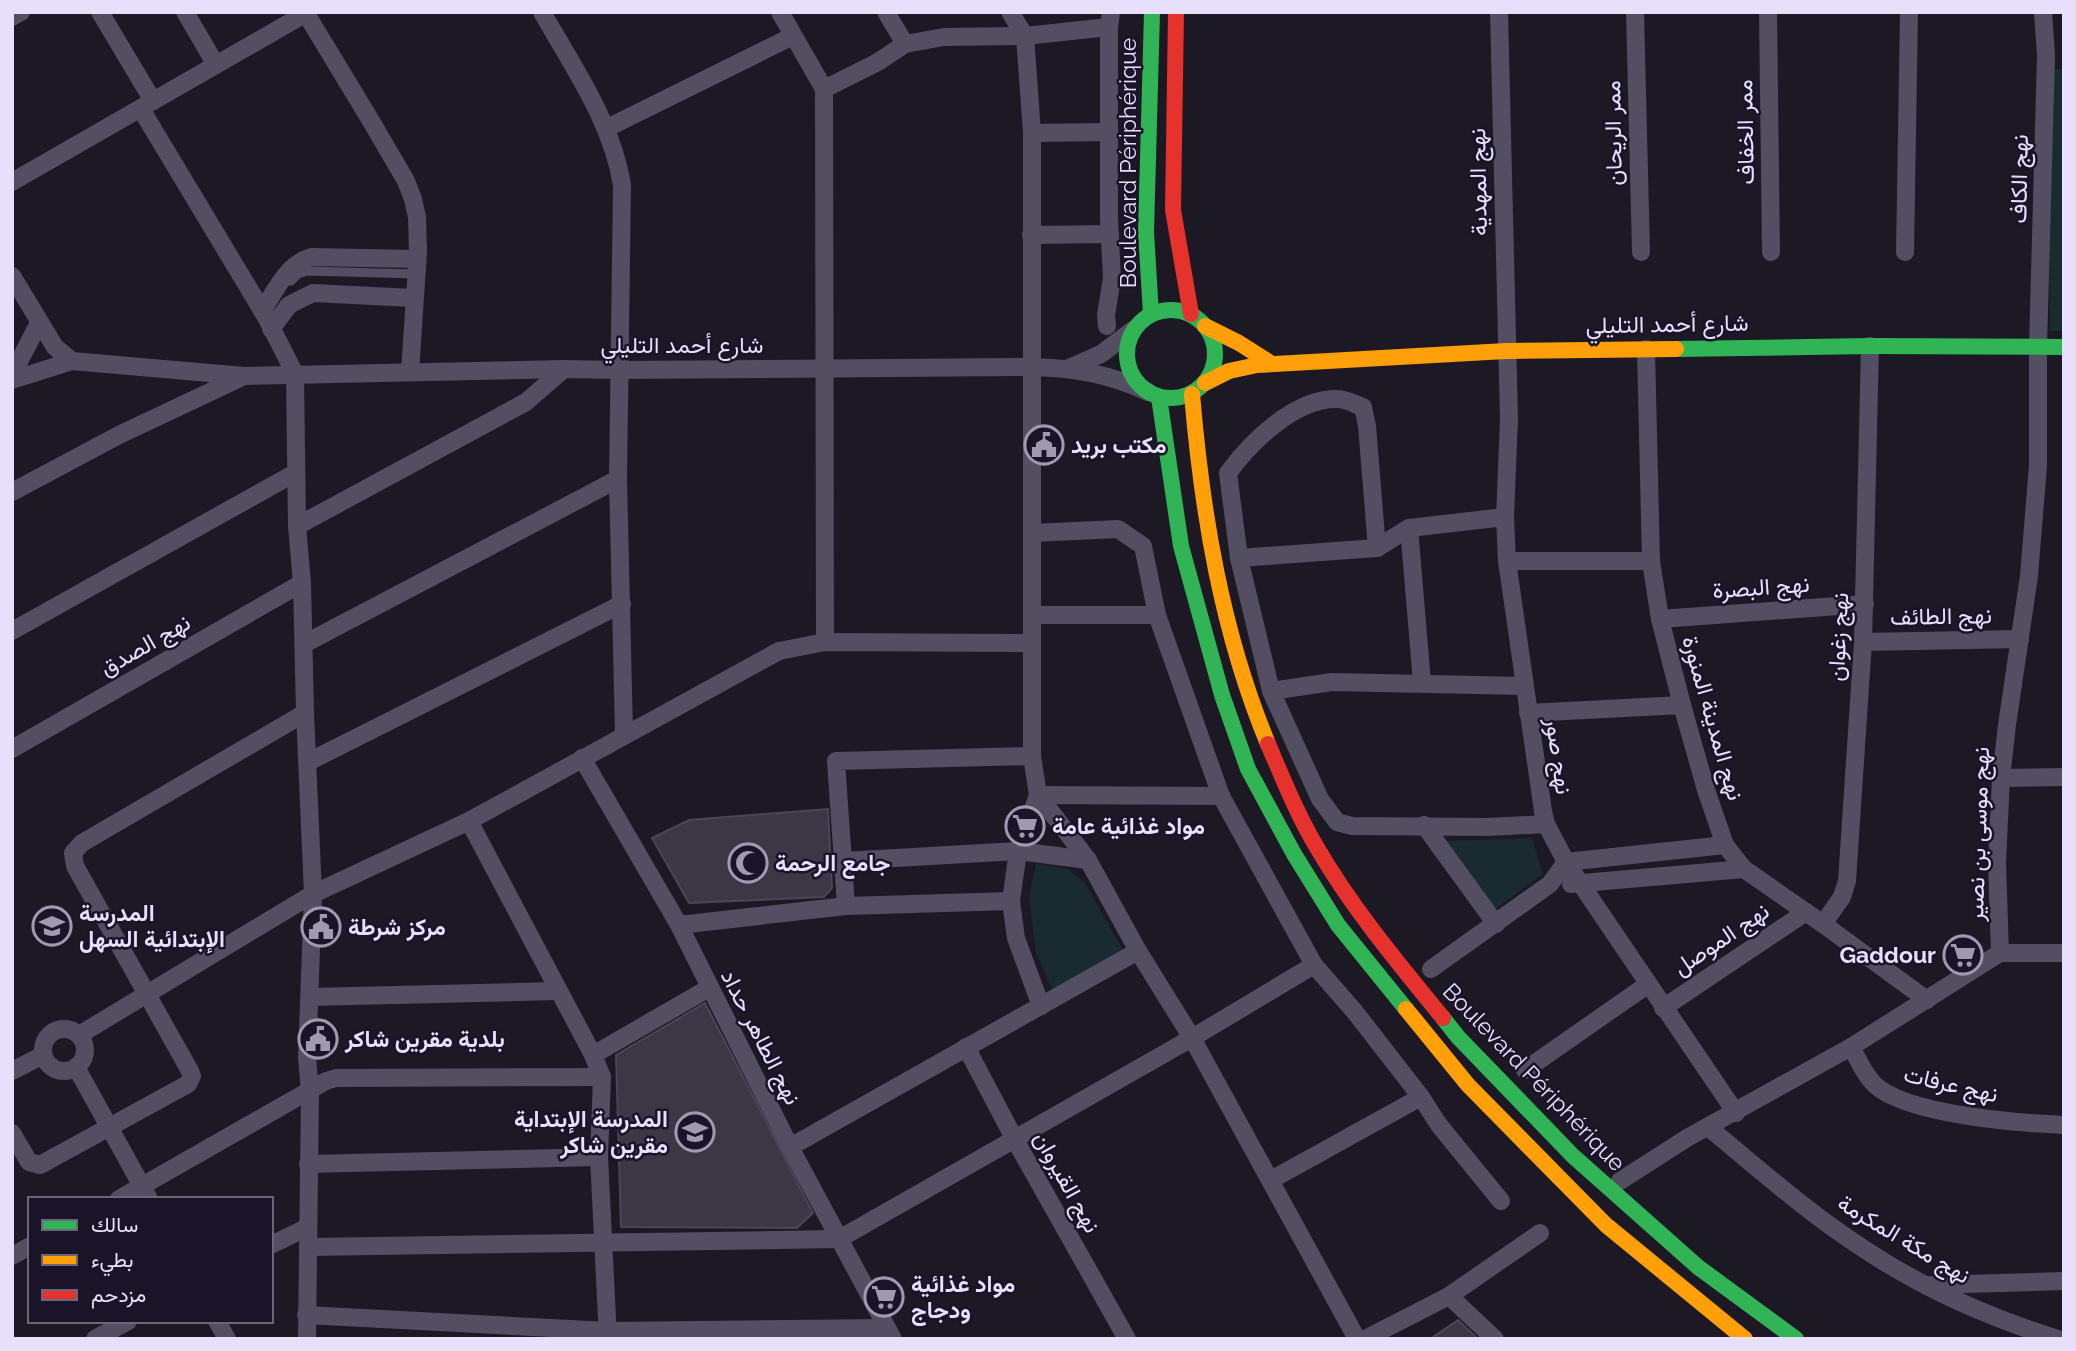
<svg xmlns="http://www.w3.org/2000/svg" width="2076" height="1351" viewBox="0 0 2076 1351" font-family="Raleway,Vazirmatn,sans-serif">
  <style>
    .green { fill: #192b30 }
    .building { fill: #3c3745; stroke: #4b4556; stroke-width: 2 }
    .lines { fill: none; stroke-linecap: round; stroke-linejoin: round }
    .lane { stroke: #534e62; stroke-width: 9 }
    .street { stroke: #534e62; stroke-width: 18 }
    .fast { stroke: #30b455; stroke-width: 16 }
    .slow { stroke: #ff9f0a; stroke-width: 16 }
    .jam { stroke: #e5322d; stroke-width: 16 }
    .labels { text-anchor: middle; stroke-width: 5; stroke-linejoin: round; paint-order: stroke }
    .street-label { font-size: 23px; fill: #e8dffb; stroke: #1b1428 }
    .poi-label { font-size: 23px; font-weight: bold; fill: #e8dffb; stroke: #1b1428; text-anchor: start }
  </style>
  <rect width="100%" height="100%" fill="#1c1824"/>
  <g class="green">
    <path d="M2047 69H2064V331H2050Z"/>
    <path d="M1532 838 1543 874 1495 909 1445 841Z"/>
    <path d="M1036 864 1068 869 1085 883 1125 954 1054 993 1036 953 1029 897Z"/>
  </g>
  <g class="building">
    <path d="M828 809 832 888 824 897 689 903 652 838 689 820Z"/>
    <path d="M705 1003 813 1213 797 1228 621 1227 616 1055Z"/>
    <path d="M1458 1320 1478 1339H1430Z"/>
  </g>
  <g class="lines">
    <path class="lane" d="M291 281 298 274 307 271 416 274"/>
    <g class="street">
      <path d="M100 12 153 101"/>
      <path d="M185 12 216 65"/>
      <path d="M305 12 371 121 406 181 413 199 417 217 418 252 410 372"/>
      <path d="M542 12C573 67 612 122 622 185L618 479 624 733"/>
      <path d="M780 12 824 89 825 642"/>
      <path d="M886 12 905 44"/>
      <path d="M1499 12 1509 419 1505 517 1507 561 1543 811 1546 824 1566 862 1736 1113"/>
      <path d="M1635 12 1641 252"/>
      <path d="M1768 12 1771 252"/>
      <path d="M12 17 21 12"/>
      <path d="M824 89 878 62 905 44 944 37 1025 36 1109 27"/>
      <path d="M141 109 266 317 295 374 297 526 302 583 305 713 313 894 307 1058 310 1091 307 1339"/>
      <path d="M607 128 793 36"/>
      <path d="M1032 133 1109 132"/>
      <path d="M12 182 308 12"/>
      <path d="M1031 235 1110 234"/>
      <path d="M1905 252 1909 12"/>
      <path d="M12 276 55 347 72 361"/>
      <path d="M262 311C276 290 286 265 311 257L417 259"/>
      <path d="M1107 326 1106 315 1112 278 1109 220V27L1111 12"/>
      <path d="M271 329 289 305 313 293 413 298"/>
      <path d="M1646 349 1651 561 1660 619 1682 705 1706 790 1725 845 1744 869 1823 924 1927 1000"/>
      <path d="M1069 368 1101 354 1133 330"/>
      <path d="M12 375 39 323"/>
      <path d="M12 380 72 361 244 376 564 369 620 370 1032 367C1074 368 1110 374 1148 392"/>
      <path d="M12 492 119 435 244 376"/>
      <path d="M297 526 526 402 564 369"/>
      <path d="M1409 528 1422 682"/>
      <path d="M1032 533 1118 529 1143 546 1157 615 1221 796 1314 965 1355 1012 1421 1097 1439 1125 1501 1201"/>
      <path d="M1377 548 1409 528 1505 517"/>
      <path d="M1239 558 1377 548 1367 426 1363 407C1354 404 1346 399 1337 399 1295 398 1251 442 1228 473L1239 558 1271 691 1320 799 1337 822 1352 826 1488 827 1546 824"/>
      <path d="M1507 561H1651"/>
      <path d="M1032 615H1157"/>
      <path d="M1660 619 1865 604"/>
      <path d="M12 631 295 473"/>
      <path d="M1863 642 2020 639"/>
      <path d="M304 644 618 479"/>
      <path d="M1271 691 1332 682 1524 686"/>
      <path d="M1528 713 1682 705"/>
      <path d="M12 749 302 583"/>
      <path d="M582 758 679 925 790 1147 893 1339"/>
      <path d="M308 762 622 604"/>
      <path d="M2001 778 2064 777"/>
      <path d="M1038 795 1088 860 1138 951 1192 1038 1357 1339"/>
      <path d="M1038 795 1221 796"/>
      <path d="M469 821 593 1055 602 1077 599 1157 608 1339"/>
      <path d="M1424 825 1496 924"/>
      <path d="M843 861 1018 851 1088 860"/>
      <path d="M1571 884 1744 869"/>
      <path d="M1011 901 1016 938 1041 1006"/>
      <path d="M846 906 836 761 1032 756"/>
      <path d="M1823 924 1842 897 1847 881 1863 642 1870 346"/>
      <path d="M679 925 846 906 1011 901 1018 851 1038 795 1032 756V133L1025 36 1010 12"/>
      <path d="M2000 953H2064"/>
      <path d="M1431 969 1550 884 1566 862 1725 845"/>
      <path d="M310 997 558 991"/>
      <path d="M1663 1008 1806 912"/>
      <circle cx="64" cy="1050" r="21"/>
      <path d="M79 1035 313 894 469 821 779 651 825 642 1032 643"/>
      <path d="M966 1047 1014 1138 1127 1339"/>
      <path d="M1851 1047C1858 1059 1864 1074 1874 1084 1905 1115 2020 1123 2064 1125"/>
      <path d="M593 1055 709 988"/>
      <path d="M76 1067 149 1199"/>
      <path d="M1525 1070 1647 985"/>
      <path d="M12 1071 43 1055"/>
      <path d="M1708 1127C1759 1169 1808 1213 1864 1249 1924 1289 1990 1318 2058 1339"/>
      <path d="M12 1133 29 1162 40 1165 188 1084 192 1076 190 1071 75 866 73 853 82 843 305 713"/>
      <path d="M790 1147 1138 951"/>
      <path d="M308 1164 599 1157"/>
      <path d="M1271 1180 1421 1097"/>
      <path d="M1620 1181 1687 1138 1851 1047 2000 953 1997 862 2001 778 2007 725 2029 576 2038 465V347L2046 55 2043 12"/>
      <path d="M119 1199 326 1081 336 1078 602 1077"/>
      <path d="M271 1245 308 1227"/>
      <path d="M308 1247 839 1239 1192 1038 1314 965"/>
      <path d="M12 1256 30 1246"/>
      <path d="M1931 1285 2064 1281"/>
      <path d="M1449 1296 1495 1339"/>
      <path d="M306 1315 608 1331 886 1328"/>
      <path d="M217 1321 227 1339"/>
      <path d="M95 1339 128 1321"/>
      <path d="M1365 1339 1449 1296 1540 1233"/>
    </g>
    <g class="fast">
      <circle cx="1171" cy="354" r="44"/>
      <path d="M1151 314 1146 232 1152 12"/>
      <path d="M1676 349 1870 346 2064 347"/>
      <path d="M1159 397 1181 546 1222 695 1248 769 1294 854 1338 925 1406 1009"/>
      <path d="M1443 1018 1458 1037 1573 1156 1698 1267 1796 1339"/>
    </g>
    <g class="slow">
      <path d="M1205 326 1239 343 1272 364"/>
      <path d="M1205 383 1229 371 1257 365 1506 351 1676 349"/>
      <path d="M1192 394C1202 514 1222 633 1268 744"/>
      <path d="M1406 1009 1468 1085 1606 1225 1745 1339"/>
    </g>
    <g class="jam">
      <path d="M1176 12 1173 210 1191 314"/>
      <path d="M1268 744C1283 779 1297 814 1316 846 1352 908 1398 963 1443 1018"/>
    </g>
  </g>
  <defs>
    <g id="civic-ring" transform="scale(2.0125)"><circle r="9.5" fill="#1b1428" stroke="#a199b0" stroke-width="1.5"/><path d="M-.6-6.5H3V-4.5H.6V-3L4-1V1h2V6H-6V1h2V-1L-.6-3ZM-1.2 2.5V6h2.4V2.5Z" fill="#a199b0"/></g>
    <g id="supermarket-ring" transform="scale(2.0125)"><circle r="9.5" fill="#1b1428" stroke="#a199b0" stroke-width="1.5"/><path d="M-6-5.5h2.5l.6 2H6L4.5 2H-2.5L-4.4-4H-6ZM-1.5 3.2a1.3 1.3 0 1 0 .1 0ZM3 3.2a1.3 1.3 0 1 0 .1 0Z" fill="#a199b0"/></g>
    <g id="mosque-ring" transform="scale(2.0125)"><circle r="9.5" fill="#1b1428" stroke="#a199b0" stroke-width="1.5"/><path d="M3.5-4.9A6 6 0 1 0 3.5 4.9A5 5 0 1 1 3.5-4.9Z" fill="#a199b0"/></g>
    <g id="school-ring" transform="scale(2.0125)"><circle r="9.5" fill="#1b1428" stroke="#a199b0" stroke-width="1.5"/><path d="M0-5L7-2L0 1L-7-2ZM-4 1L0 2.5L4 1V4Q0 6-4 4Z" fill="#a199b0"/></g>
  </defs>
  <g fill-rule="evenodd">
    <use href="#civic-ring" x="1044" y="445"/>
    <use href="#supermarket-ring" x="1025" y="826"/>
    <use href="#mosque-ring" x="748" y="863"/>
    <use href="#school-ring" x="52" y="926"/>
    <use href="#civic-ring" x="321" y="927"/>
    <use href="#supermarket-ring" x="1963" y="955"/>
    <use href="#civic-ring" x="318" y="1039"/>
    <use href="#school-ring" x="695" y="1132"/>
    <use href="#supermarket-ring" x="884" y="1297"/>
  </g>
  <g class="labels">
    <g class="street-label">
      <text transform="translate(1745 132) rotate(-91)" y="8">ممر الخفاف</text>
      <text transform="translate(1613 133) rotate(-91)" y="8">ممر الريحان</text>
      <text transform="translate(1128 163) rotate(-90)" y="8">Boulevard Périphérique</text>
      <text transform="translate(2019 179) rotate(-89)" y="8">نهج الكاف</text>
      <text transform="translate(1478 182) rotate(-91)" y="8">نهج المهدية</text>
      <text transform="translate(1667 324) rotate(-1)" y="8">شارع أحمد التليلي</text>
      <text x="682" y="353">شارع أحمد التليلي</text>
      <text transform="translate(1761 587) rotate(-4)" y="8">نهج البصرة</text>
      <text transform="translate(1941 616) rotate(-1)" y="8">نهج الطائف</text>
      <text transform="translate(1838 637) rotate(-87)" y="8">نهج زغوان</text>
      <text transform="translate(145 645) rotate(-30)" y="8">نهج الصدق</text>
      <text transform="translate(1713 718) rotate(74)" y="8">نهج المدينة المنورة</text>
      <text transform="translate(1559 756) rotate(82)" y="8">نهج صور</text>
      <text transform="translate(1978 834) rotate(-88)" y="8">نهج موسى بن نصير</text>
      <text transform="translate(1721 939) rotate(-34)" y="8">نهج الموصل</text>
      <text transform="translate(761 1037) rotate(63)" y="8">نهج الطاهر حداد</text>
      <text transform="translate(1534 1077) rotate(46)" y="8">Boulevard Périphérique</text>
      <text transform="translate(1951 1084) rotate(13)" y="8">نهج عرفات</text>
      <text transform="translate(1067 1182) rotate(61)" y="8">نهج القيروان</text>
      <text transform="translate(1904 1239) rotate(31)" y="8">نهج مكة المكرمة</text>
    </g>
    <g class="poi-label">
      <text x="1071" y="453">مكتب بريد</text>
      <text x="1052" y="834">مواد غذائية عامة</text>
      <text x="775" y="871">جامع الرحمة</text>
      <text x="79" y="921">المدرسة<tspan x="79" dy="26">الإبتدائية السهل</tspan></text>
      <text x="348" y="935">مركز شرطة</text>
      <text x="1936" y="963" text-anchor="end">Gaddour</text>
      <text x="345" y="1047">بلدية مقرين شاكر</text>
      <text x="668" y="1127" text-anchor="end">المدرسة الإبتداية<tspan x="668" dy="26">مقرين شاكر</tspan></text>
      <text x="911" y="1292">مواد غذائية<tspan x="911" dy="26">ودجاج</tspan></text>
    </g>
  </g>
  <rect width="2076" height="1351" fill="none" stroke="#e8dffb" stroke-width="28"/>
  <rect x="28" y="1197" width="245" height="126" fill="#1b1428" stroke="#6d657c" stroke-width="2"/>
  <rect x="42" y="1220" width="35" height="10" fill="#30b455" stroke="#6d657c" stroke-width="2"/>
  <text x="91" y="1232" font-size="21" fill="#e8dffb">سالك</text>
  <rect x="42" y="1255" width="35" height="10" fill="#ff9f0a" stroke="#6d657c" stroke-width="2"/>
  <text x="91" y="1267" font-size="21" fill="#e8dffb">بطيء</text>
  <rect x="42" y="1290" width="35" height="10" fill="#e5322d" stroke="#6d657c" stroke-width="2"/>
  <text x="91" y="1302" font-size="21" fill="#e8dffb">مزدحم</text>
</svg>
